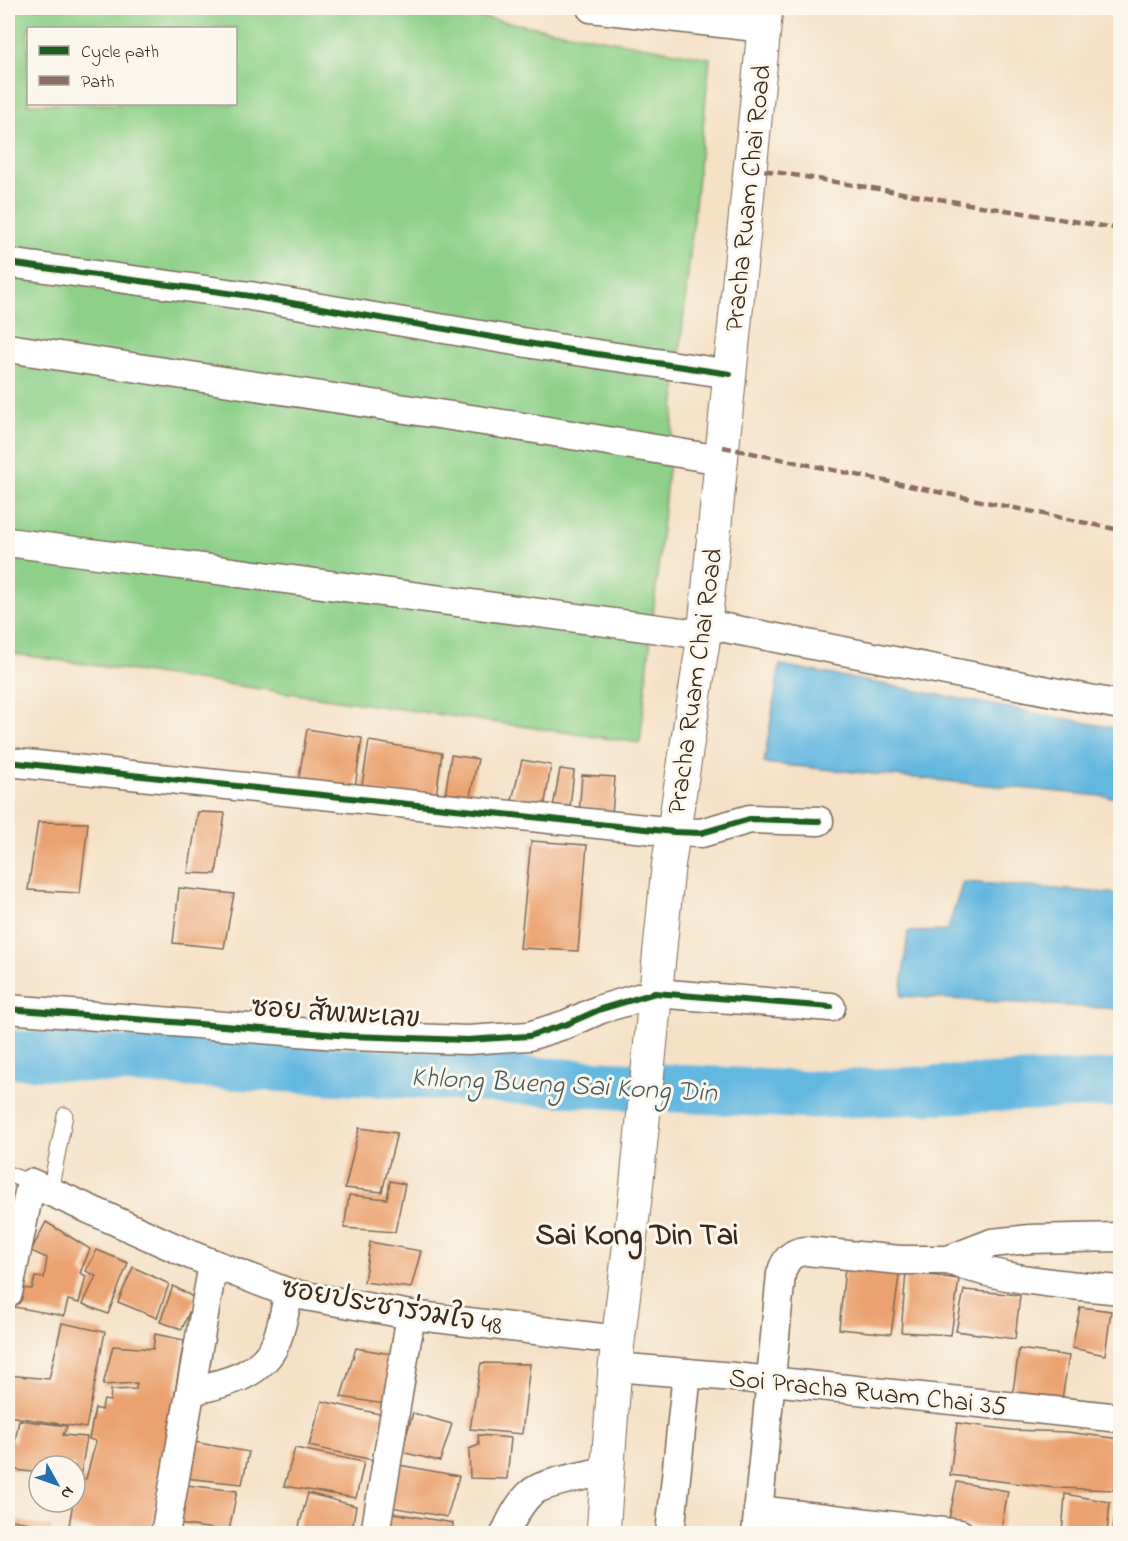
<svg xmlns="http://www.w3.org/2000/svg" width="1128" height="1541" viewBox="0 0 1128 1541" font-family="'Indie Flower','Playpen Sans Thai',sans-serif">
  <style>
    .green { fill: #8ed089; stroke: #647d54; stroke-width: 1.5; fill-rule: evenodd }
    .water { fill: #64b8e0; stroke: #50717f; stroke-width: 1.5 }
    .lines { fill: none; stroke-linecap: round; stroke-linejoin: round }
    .river { stroke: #64b8e0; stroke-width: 48 }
    .building { fill: #eba270 }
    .lane-casing { stroke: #7c6a59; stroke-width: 17 }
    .street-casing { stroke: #7c6a59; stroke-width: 31 }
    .secondary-casing { stroke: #7c6a59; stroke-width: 35 }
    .lane { stroke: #fff; stroke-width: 15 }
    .street { stroke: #fff; stroke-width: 28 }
    .secondary { stroke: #fff; stroke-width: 33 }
    .quiet { stroke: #8d6e63; stroke-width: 4.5; stroke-dasharray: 9 4.5; stroke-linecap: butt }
    .cycleway-casing { stroke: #fbf7ec; stroke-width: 10 }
    .cycleway { stroke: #1b5e20; stroke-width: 6 }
    .labels { text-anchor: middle; stroke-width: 6; stroke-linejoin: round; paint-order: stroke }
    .street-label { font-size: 27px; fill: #3b2a1e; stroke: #fbf7ec }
    .water-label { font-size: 28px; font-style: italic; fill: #495c62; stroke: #fbf7ec }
    .quarter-label { font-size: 30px; font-weight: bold; fill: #3b2a1e; stroke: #fbf7ec }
  </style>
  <rect width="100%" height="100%" fill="#fbf7ec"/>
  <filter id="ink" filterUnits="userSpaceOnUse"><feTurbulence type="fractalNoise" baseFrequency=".0167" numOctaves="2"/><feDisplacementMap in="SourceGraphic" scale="12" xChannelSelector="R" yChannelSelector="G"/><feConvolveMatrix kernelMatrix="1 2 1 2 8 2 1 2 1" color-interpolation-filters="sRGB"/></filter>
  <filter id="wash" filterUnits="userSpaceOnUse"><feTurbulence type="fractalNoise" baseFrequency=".008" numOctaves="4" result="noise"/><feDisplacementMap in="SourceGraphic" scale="24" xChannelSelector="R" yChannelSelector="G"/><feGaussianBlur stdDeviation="1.35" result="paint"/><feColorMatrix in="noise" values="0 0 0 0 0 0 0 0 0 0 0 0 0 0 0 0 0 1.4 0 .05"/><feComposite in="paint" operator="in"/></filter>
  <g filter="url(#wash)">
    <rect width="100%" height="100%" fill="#f5e1c6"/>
    <path class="green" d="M8 8H428L710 58 640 743 8 653ZM28 28H236V104H28Z"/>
    <g class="water">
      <path d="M780 665 1120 729V798L764 763Z"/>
      <path d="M963 882 1120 894V1009L901 996 908 932 947 931Z"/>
    </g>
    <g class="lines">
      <path class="river" d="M8 1054 805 1095 1120 1083"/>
    </g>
    <g id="blocks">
      <g class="building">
        <path d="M307 729 362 738 355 788 298 783Z"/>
        <path d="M369 741 442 753 436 797 361 791Z"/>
        <path d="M451 755 478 759 469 801 445 797Z"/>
        <path d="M522 760 551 765 544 809 510 808Z"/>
        <path d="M560 769 574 771 570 808 553 807Z"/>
        <path d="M582 775 615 777 612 815 579 814Z"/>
        <path d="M198 812 225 813 216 874 188 873Z"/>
        <path d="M38 822 88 823 80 893 28 890Z"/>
        <path d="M531 841 587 845 578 951 520 948Z"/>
        <path d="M179 888 234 894 224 948 173 943Z"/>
        <path d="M359 1128 397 1133 382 1192 345 1188Z"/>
        <path d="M390 1181 405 1184 395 1232 344 1228 349 1195 387 1199Z"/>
        <path d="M46 1222 90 1249 80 1273 86 1276 79 1303 68 1300 64 1316 14 1307 21 1288 32 1289 35 1277 44 1278 47 1258 31 1251Z"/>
        <path d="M370 1242 421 1251 411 1288 364 1282Z"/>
        <path d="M97 1250 128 1263 108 1314 83 1304 96 1276 86 1271Z"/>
        <path d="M133 1267 169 1284 157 1318 118 1302Z"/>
        <path d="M845 1267 900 1269 891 1334 839 1329Z"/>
        <path d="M906 1272 959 1279 951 1335 901 1332Z"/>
        <path d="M173 1286 195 1298 182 1329 160 1322Z"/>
        <path d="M964 1290 1020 1295 1015 1339 956 1331Z"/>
        <path d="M1080 1307 1111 1311 1105 1355 1072 1348Z"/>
        <path d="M62 1323 105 1332 86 1428 8 1416V1375L49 1379Z"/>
        <path d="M155 1334 184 1340 151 1534H119L69 1526 73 1502H75V1478L86 1479 96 1441 89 1439 95 1408 101 1410 104 1400 110 1401 111 1390 136 1389 137 1383 103 1385 113 1346 153 1349Z"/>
        <path d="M356 1348 397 1355 384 1404 341 1397Z"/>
        <path d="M1019 1349 1069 1356 1061 1405 1012 1398Z"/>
        <path d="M481 1363 530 1364 522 1434 470 1429Z"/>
        <path d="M322 1401 384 1415 373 1460 309 1446Z"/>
        <path d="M413 1413 452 1424 440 1461 401 1452Z"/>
        <path d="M19 1420 67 1426 63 1435 87 1437 80 1478 75 1477V1466H39V1473L8 1469V1440L15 1442Z"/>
        <path d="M957 1423 1012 1430 1067 1432 1120 1439V1498L1115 1497 1116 1490 1055 1488 950 1475Z"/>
        <path d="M478 1435 511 1438 507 1479 470 1478 469 1449 479 1445Z"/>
        <path d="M194 1442 249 1452 242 1484 184 1478Z"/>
        <path d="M295 1448 364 1462 356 1498 284 1486Z"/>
        <path d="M394 1464 459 1476 447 1517 385 1506Z"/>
        <path d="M957 1482 1008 1491 1001 1529 948 1523Z"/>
        <path d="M186 1485 237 1491 229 1531 178 1524Z"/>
        <path d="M308 1493 356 1506 351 1534H297Z"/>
        <path d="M1065 1494 1110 1502 1107 1534H1062Z"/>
        <path d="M1117 1504H1120V1534H1112Z"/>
        <path d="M387 1512 453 1523 452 1534H382Z"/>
        <path d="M13 1520 52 1527 50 1534H10Z"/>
      </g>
    </g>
  </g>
  <g filter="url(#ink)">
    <use href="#blocks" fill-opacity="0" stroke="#7c6a59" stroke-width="1.5"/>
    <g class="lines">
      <g class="lane-casing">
        <g id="lane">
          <path d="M8 1174 31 1183"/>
          <path d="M50 1191 65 1115"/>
        </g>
      </g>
      <g class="street-casing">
        <g id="street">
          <path d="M591 8 764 28"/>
          <path d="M8 263 250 296 557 348 730 374"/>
          <path d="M8 348 542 430 721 460"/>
          <path d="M8 542 704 635"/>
          <path d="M705 624 1120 705"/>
          <path d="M8 762 674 832 701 833 750 819 819 821"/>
          <path d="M8 1009 350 1036 468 1040 529 1036 567 1024 601 1009 655 993 831 1007"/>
          <path d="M948 1260C1006 1281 1060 1284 1120 1290"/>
          <path d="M8 1293 31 1183 191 1255 289 1293 411 1315 618 1340"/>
          <path d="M615 1367 734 1377 1120 1418"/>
          <path d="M191 1391C224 1383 261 1377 276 1342 282 1327 285 1309 289 1293"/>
          <path d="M758 1510 960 1534"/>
          <path d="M165 1534 213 1264"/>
          <path d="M375 1534 411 1315"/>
          <path d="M505 1534C512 1518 523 1495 539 1488 557 1480 587 1476 608 1470"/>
          <path d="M670 1534 687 1373"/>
          <path d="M756 1534 781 1274C785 1260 791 1252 806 1251L900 1260H948L992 1243 1030 1239 1120 1237"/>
        </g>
      </g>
      <g class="secondary-casing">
        <path id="secondary" d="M603 1534 615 1367 636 1190 668 868 704 635 766 8"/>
      </g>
      <use href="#lane" class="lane"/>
      <use href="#street" class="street"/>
      <use href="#secondary" class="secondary"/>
      <g class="quiet">
        <path d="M751 168 1120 229"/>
        <path d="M723 447 1120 530"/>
      </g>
      <g class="cycleway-casing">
        <g id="cycleway">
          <path d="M8 263 250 296 557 348 730 374"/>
          <path d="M8 762 674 832 701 833 750 819 819 821"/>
          <path d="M8 1009 350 1036 468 1040 529 1036 567 1024 601 1009 655 993 831 1007"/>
        </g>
      </g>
      <use href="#cycleway" class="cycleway"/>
    </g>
  </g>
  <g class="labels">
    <g class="street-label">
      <text transform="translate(747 198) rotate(-84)" y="9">Pracha Ruam Chai Road</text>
      <text transform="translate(694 681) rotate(-82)" y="9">Pracha Ruam Chai Road</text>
      <text transform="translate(336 1012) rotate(4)" y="9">ซอย สัพพะเลข</text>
      <text transform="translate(392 1306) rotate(10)" y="9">ซอยประชาร่วมใจ 48</text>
      <text transform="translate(868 1391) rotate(6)" y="9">Soi Pracha Ruam Chai 35</text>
    </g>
    <g class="water-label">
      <text transform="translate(564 1083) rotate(3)" y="10">Khlong Bueng Sai Kong Din</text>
    </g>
    <g class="quarter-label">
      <text x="637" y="1244">Sai Kong Din Tai</text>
    </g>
  </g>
  <rect width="1128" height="1541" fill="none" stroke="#fbf7ec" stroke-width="30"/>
  <rect x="27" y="27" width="210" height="78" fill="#fbf7ec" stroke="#aea59a" stroke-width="1.5"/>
  <rect x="39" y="46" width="30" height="9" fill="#1b5e20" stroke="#aea59a" stroke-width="1.5"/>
  <text x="81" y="57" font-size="18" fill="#3b2a1e">Cycle path</text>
  <rect x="39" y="76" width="30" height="9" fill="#8d6e63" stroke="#aea59a" stroke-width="1.5"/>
  <text x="81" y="87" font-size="18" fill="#3b2a1e">Path</text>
  <g transform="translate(57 1484) rotate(130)"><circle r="28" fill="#fbf7ec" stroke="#aea59a" stroke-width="1.5"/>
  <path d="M0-4.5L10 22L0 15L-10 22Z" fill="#1f6fb2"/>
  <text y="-9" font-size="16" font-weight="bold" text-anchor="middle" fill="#3b2a1e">N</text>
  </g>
</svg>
